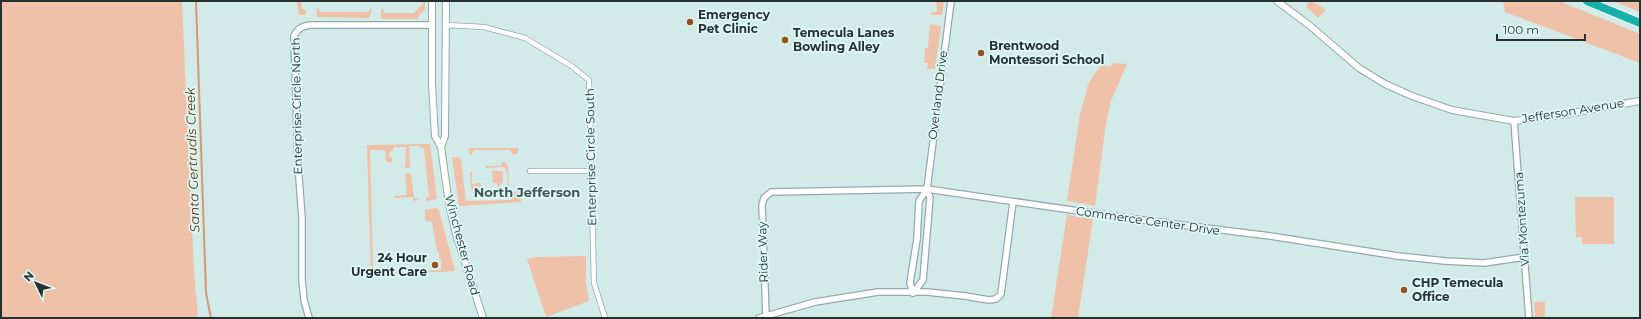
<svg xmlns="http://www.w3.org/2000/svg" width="1641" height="319" viewBox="0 0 1641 319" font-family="Montserrat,sans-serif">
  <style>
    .green { fill: #eec1a8 }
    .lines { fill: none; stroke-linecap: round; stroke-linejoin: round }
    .stream { stroke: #d79975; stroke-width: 2 }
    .minor-casing { stroke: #93aba9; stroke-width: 6 }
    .tertiary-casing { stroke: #93aba9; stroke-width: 8 }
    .secondary-casing { stroke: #93aba9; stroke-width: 8 }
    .motorway-casing { stroke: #fff; stroke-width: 10 }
    .minor { stroke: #fff; stroke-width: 4.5 }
    .tertiary { stroke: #fff; stroke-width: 5.5 }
    .secondary { stroke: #fff; stroke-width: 6 }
    .motorway { stroke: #16b1aa; stroke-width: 8 }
    .poi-dot { fill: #945023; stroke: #dff9f6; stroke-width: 1.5 }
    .labels { text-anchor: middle; stroke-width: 3.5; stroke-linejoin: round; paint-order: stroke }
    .poi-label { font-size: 12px; font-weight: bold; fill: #26302f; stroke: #dff9f6; text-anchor: start }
    .street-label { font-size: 12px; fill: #26302f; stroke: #dff9f6 }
    .water-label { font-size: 13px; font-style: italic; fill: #672e02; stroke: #dff9f6 }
    .neighbourhood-label { font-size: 13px; font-weight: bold; fill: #415755; stroke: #dff9f6 }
  </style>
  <rect width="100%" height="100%" fill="#d2ebe9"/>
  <g class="green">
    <path d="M1 1H182L194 271 198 318H1Z"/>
    <path d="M297 1H301L302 9 306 10V15H299Z"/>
    <path d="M423 1H425V9L418 17V19H381V10L383 8 384 13H414L421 5H423Z"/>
    <path d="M936 1H944L942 15H931V12H937Z"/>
    <path d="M1309 1H1312L1326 10 1318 18 1306 7Z"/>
    <path d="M1503 1H1559L1640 34V63L1505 12Z"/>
    <path d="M1613 1H1640V12Z"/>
    <path d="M317 8 319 9 320 12H369L370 8 372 10 369 18 319 17H317Z"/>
    <path d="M930 24 941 26 935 69H927L928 63H924L925 48H928Z"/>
    <path d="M1114 63 1127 64 1111 101 1106 124 1095 206 1067 201 1080 114 1085 97 1088 84 1095 73 1103 64 1109 67Z"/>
    <path d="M430 144 437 199 426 201V198L429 196 424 148H421L420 146H409L410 168H405L406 147H393V151L389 152V157H392V162H386L385 150H370L373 268H378V273L441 270V259H439V252L437 251 432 222 425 220V210L436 208 439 210 455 271 371 276 367 145Z"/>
    <path d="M472 148H518V154H512L510 150H474L472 154 470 155 468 149Z"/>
    <path d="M452 157H459L461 159 466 201 511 200V196L516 191H520L521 202 459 206Z"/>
    <path d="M501 162 506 163 508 167 509 186 507 188H505L508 183 506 169 503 167 486 168V166H501Z"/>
    <path d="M472 171V184L481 183V189L472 190 471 188 470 172Z"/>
    <path d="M492 171H501L503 172V181L498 188 497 183H493Z"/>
    <path d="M411 173 414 198 418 199 419 200 413 201V197L394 198V196L407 195 405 174Z"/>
    <path d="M1575 197H1614V244H1582V237H1576Z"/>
    <path d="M1067 215 1093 219 1078 318H1051Z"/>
    <path d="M586 256V282L589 301 546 317 527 259 536 257Z"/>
    <path d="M1534 302H1545V318H1535Z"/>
  </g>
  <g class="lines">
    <path class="stream" d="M196 1 206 293 211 318"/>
    <g class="minor-casing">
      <g id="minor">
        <path d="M446 25 484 27 525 38 570 65 589 80 594 283 605 318"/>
        <path d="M530 171H591"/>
      </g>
    </g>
    <g class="tertiary-casing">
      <g id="tertiary">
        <path d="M1514 121 1529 318"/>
        <path d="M913 293 910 283 917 239 919 201 927 189 951 1"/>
        <path d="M913 293 923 280 930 198 927 189"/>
        <path d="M766 316 762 205 764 198 771 192 927 189 1127 218 1270 236 1398 256 1445 261 1484 263 1525 257"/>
        <path d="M309 318 304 300 302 280V218L298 164 294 36C298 28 302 26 311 25H431"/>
        <path d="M759 318 815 302 878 292H927L965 296 989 300 996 299 1001 294 1013 202"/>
      </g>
    </g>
    <g class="secondary-casing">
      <g id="secondary">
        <path d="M432 1V84L435 136 441 147"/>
        <path d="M446 1 445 136 441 147 449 204 456 234 483 318"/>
        <path d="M1277 1 1309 25 1359 68 1385 84 1412 96 1452 110 1514 121 1566 114 1640 101"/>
      </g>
    </g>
    <g class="motorway-casing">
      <path id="motorway" d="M1587 1 1640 23"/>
    </g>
    <use href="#minor" class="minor"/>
    <use href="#tertiary" class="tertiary"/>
    <use href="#secondary" class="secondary"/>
    <use href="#motorway" class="motorway"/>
  </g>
  <g class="poi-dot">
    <circle cx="690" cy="22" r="4"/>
    <circle cx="785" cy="40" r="4"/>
    <circle cx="981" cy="53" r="4"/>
    <circle cx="435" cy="265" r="4"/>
    <circle cx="1404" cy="290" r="4"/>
  </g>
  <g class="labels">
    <g class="poi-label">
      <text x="698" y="19">Emergency<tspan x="698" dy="14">Pet Clinic</tspan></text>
      <text x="793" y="37">Temecula Lanes<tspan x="793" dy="14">Bowling Alley</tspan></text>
      <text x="989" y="50">Brentwood<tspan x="989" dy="14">Montessori School</tspan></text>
      <text x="427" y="262" text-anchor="end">24 Hour<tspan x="427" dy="14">Urgent Care</tspan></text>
      <text x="1412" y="287">CHP Temecula<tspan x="1412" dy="14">Office</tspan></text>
    </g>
    <g class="street-label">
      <text transform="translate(938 95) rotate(-83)" y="4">Overland Drive</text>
      <text transform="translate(297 106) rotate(-91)" y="4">Enterprise Circle North</text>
      <text transform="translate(1573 111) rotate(-9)" y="4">Jefferson Avenue</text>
      <text transform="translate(591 157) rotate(-91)" y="4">Enterprise Circle South</text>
      <text transform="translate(1522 219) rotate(-94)" y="4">Via Montezuma</text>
      <text transform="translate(1148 221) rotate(8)" y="4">Commerce Center Drive</text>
      <text transform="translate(462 245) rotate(75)" y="4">Winchester Road</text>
      <text transform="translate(763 252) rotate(-92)" y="4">Rider Way</text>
    </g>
    <g class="water-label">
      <text transform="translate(192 160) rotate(-92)" y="5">Santa Gertrudis Creek</text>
    </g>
    <g class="neighbourhood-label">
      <text x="527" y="197">North Jefferson</text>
    </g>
  </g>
  <rect width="1641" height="319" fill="none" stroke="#26302f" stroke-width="4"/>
  <g transform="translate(36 283) rotate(313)" stroke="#dff9f6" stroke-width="3" paint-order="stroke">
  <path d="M0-3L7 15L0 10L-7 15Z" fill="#26302f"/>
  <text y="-6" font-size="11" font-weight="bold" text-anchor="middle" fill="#26302f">N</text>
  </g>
  <path d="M1497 34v6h88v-6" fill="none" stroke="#26302f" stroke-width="2"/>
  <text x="1503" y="34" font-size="12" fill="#26302f" stroke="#dff9f6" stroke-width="3" paint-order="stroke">100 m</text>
</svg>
